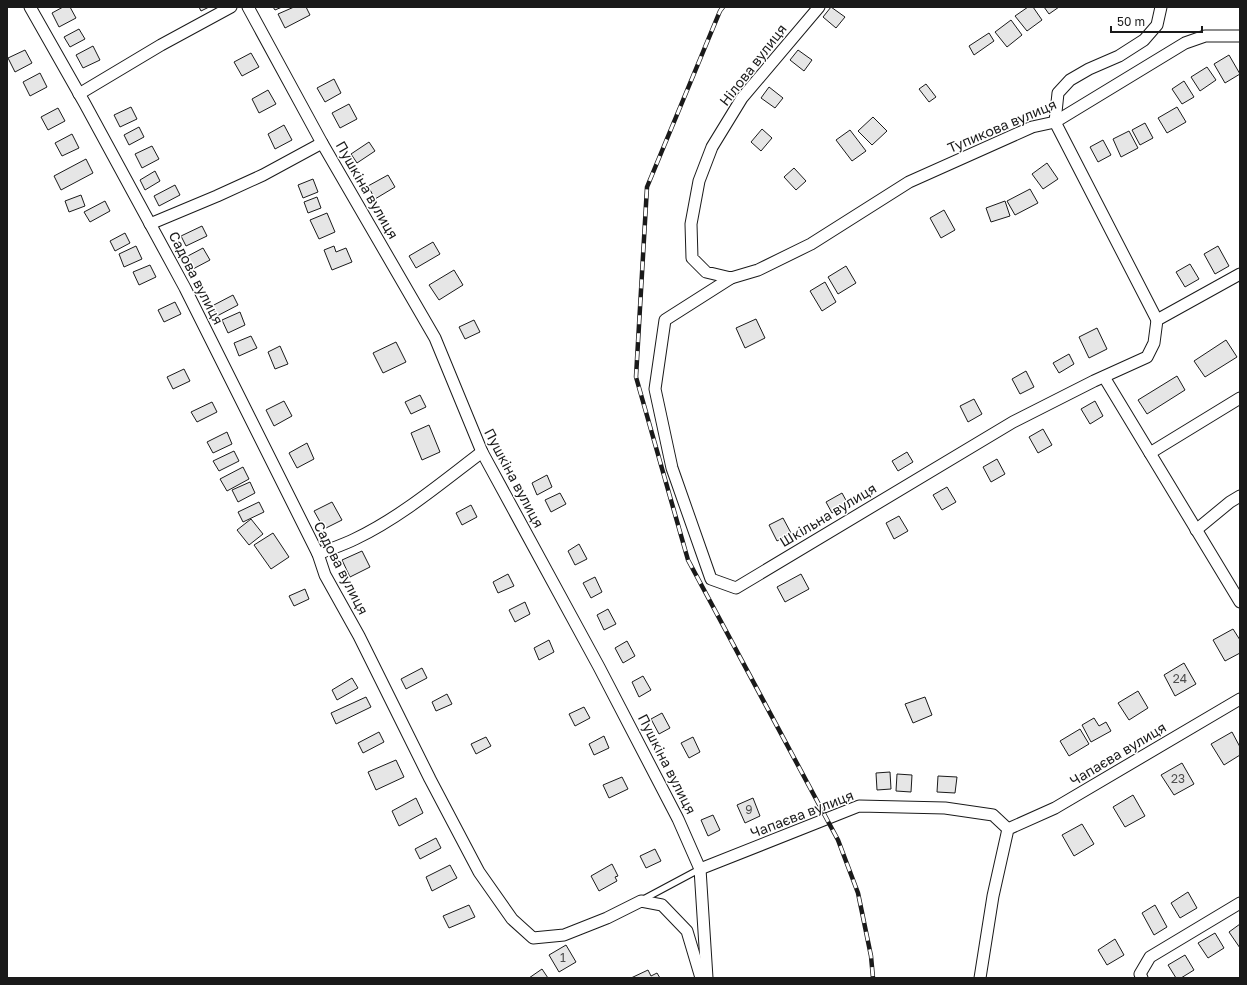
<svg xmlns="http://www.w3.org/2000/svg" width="1247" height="985" viewBox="0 0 1247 985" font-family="'Golos Text',sans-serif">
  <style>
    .building { fill: #e6e6e6; stroke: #1a1a1a }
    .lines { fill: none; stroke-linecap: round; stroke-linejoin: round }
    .lane-casing { stroke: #1a1a1a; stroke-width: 8 }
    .street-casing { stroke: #1a1a1a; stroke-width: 13 }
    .lane { stroke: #fff; stroke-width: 5.5 }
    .street { stroke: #fff; stroke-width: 11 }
    .rail-casing { stroke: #1a1a1a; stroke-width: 4.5 }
    .rail { stroke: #fff; stroke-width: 3; stroke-dasharray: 9; stroke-linecap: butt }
    .labels { text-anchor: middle; stroke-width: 3; stroke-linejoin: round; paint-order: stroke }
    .number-label { font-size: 12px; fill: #4d4d4d }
    .street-label { font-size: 14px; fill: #1a1a1a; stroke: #fff }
  </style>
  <rect width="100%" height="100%" fill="#fff"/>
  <g class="building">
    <path d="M63 7H70L76 18 59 27 52 13Z"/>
    <path d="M199 7H209L201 11Z"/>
    <path d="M273 7H282L275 10Z"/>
    <path d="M294 7H306L310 15 285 28 278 14Z"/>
    <path d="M831 7 845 17 836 28 823 17Z"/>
    <path d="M1028 7H1033L1042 20 1027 31 1015 16Z"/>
    <path d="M1044 7H1059L1049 14Z"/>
    <path d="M1011 20 1022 35 1007 47 995 32Z"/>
    <path d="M79 29 85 39 70 47 64 37Z"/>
    <path d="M989 33 994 41 974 55 969 46Z"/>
    <path d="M93 46 100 60 83 68 76 55Z"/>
    <path d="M25 50 32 63 15 72 8 58Z"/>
    <path d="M798 50 812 60 804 71 790 60Z"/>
    <path d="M251 53 259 67 242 76 234 62Z"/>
    <path d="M1229 55 1240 74 1225 83 1214 64Z"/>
    <path d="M1207 67 1216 80 1200 91 1191 77Z"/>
    <path d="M40 73 47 87 30 96 23 82Z"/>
    <path d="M334 79 341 93 325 102 317 88Z"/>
    <path d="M1184 81 1194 97 1182 104 1172 89Z"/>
    <path d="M926 84 936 97 929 102 919 89Z"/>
    <path d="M769 87 783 98 775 108 761 98Z"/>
    <path d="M268 90 276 104 259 113 252 99Z"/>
    <path d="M349 104 357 119 340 128 332 113Z"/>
    <path d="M131 107 137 119 120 127 114 115Z"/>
    <path d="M1177 107 1186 122 1167 133 1158 118Z"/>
    <path d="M58 108 65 121 48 130 41 117Z"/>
    <path d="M873 117 887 131 872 145 858 131Z"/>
    <path d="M1145 123 1153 138 1140 145 1132 130Z"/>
    <path d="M284 125 292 140 275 149 268 134Z"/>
    <path d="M139 127 144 137 129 145 124 135Z"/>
    <path d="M762 129 772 138 761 151 751 142Z"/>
    <path d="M850 130 866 151 852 161 836 140Z"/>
    <path d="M1129 131 1138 148 1121 157 1113 139Z"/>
    <path d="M72 134 79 148 62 156 55 143Z"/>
    <path d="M1103 140 1111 155 1098 162 1090 147Z"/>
    <path d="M369 142 375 151 357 163 351 154Z"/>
    <path d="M152 146 159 159 142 168 135 154Z"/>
    <path d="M86 159 93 173 61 190 54 176Z"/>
    <path d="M1047 163 1058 179 1043 189 1032 174Z"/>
    <path d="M794 168 806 181 796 190 784 177Z"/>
    <path d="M155 171 160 181 145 190 140 180Z"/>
    <path d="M388 175 395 187 375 199 368 186Z"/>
    <path d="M313 179 318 192 303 198 298 185Z"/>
    <path d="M175 185 180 195 159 206 154 196Z"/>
    <path d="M1030 189 1038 203 1015 215 1007 201Z"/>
    <path d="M81 195 85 206 69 212 65 201Z"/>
    <path d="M317 197 321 208 308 213 304 202Z"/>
    <path d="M105 201 110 211 90 222 84 212Z"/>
    <path d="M1005 201 1010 216 991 222 986 208Z"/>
    <path d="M944 210 955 230 941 238 930 218Z"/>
    <path d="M327 213 335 232 319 239 310 220Z"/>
    <path d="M202 226 207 236 186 246 181 236Z"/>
    <path d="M125 233 130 243 115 251 110 241Z"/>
    <path d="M433 242 440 254 416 268 409 256Z"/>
    <path d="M136 246 142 259 124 267 119 254Z"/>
    <path d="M334 246 336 252 346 248 352 262 332 270 324 250Z"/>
    <path d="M1218 246 1229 266 1215 274 1204 254Z"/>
    <path d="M203 248 210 260 193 269 186 257Z"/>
    <path d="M1190 264 1199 279 1185 287 1176 272Z"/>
    <path d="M150 265 156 277 139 285 133 272Z"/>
    <path d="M846 266 856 283 838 294 828 277Z"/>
    <path d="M454 270 463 285 439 300 429 285Z"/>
    <path d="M825 282 836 302 822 311 810 291Z"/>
    <path d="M233 295 238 305 217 316 212 306Z"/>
    <path d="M175 302 181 314 164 322 158 310Z"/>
    <path d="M240 312 245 325 228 333 222 320Z"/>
    <path d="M756 319 765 338 745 348 736 328Z"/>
    <path d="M474 320 480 332 465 339 459 327Z"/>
    <path d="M1097 328 1107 349 1089 358 1079 337Z"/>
    <path d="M251 336 257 348 239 356 234 343Z"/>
    <path d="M1226 340 1237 357 1205 377 1194 361Z"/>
    <path d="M396 342 406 362 383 373 373 353Z"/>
    <path d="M280 346 288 364 275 369 268 352Z"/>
    <path d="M1069 354 1074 364 1059 373 1053 363Z"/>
    <path d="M184 369 190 381 173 389 167 377Z"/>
    <path d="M1026 371 1034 387 1020 394 1012 379Z"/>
    <path d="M1177 376 1185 390 1147 414 1138 400Z"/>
    <path d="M420 395 426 407 411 414 405 402Z"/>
    <path d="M974 399 982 414 968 422 960 406Z"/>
    <path d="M284 401 292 416 274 426 266 410Z"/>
    <path d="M1095 401 1103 416 1090 424 1081 409Z"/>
    <path d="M212 402 217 412 197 422 191 412Z"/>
    <path d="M429 425 440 452 422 460 411 433Z"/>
    <path d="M1043 429 1052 445 1038 453 1029 437Z"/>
    <path d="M227 432 232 444 213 453 207 442Z"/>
    <path d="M307 443 314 459 297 468 289 453Z"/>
    <path d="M234 451 239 461 219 471 213 461Z"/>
    <path d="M907 452 913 462 898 471 892 461Z"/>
    <path d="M997 459 1005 474 991 482 983 467Z"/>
    <path d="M243 467 249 479 227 491 220 479Z"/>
    <path d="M547 475 552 487 537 495 532 483Z"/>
    <path d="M250 482 255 493 238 502 232 490Z"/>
    <path d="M947 487 956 502 942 510 933 495Z"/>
    <path d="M560 493 566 504 551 512 545 500Z"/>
    <path d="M842 493 848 504 832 513 826 502Z"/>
    <path d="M259 502 264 512 243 522 238 512Z"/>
    <path d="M332 502 342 520 324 529 314 511Z"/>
    <path d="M471 505 477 517 462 525 456 513Z"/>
    <path d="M899 516 908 531 894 539 886 523Z"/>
    <path d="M783 518 791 533 777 541 769 525Z"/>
    <path d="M251 519 263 534 249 545 237 530Z"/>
    <path d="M273 533 289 557 271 569 254 545Z"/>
    <path d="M579 544 587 559 575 565 568 551Z"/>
    <path d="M362 551 370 567 350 577 342 560Z"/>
    <path d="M508 574 514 586 498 593 493 582Z"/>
    <path d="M801 574 809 589 785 602 777 587Z"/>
    <path d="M595 577 602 592 591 598 583 583Z"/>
    <path d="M305 589 309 599 294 606 289 596Z"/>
    <path d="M525 602 530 614 515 622 509 610Z"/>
    <path d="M608 609 616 624 604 630 597 615Z"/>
    <path d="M1233 629 1240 640V653L1225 661 1213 640Z"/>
    <path d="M549 640 554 652 539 660 534 648Z"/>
    <path d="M627 641 635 656 623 663 615 648Z"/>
    <path d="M1184 663 1196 684 1175 696 1164 675Z"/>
    <path d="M422 668 427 678 406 689 401 679Z"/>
    <path d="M643 676 651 690 639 697 632 682Z"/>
    <path d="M352 678 358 688 337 700 332 690Z"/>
    <path d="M1138 691 1148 708 1129 720 1118 703Z"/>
    <path d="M447 694 452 704 436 711 432 702Z"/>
    <path d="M366 697 371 707 336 724 331 713Z"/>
    <path d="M925 697 932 715 913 723 905 704Z"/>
    <path d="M584 707 590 718 575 726 569 714Z"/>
    <path d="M662 713 670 728 659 734 651 719Z"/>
    <path d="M1094 718 1099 726 1106 722 1111 731 1091 742 1082 725Z"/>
    <path d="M1080 729 1089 744 1069 756 1060 741Z"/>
    <path d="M379 732 384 742 363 753 358 743Z"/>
    <path d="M1232 732 1240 747V755L1224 765 1211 744Z"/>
    <path d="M604 736 609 748 594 755 589 744Z"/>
    <path d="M486 737 491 746 476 754 471 744Z"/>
    <path d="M693 737 700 752 689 758 681 743Z"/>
    <path d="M396 760 404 777 376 790 368 772Z"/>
    <path d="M1182 763 1194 784 1174 795 1161 775Z"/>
    <path d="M890 772 891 789 877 790 876 773Z"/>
    <path d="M897 774 912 775 911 792 896 791Z"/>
    <path d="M938 776 957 777 955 793 937 792Z"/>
    <path d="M622 777 628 789 609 798 603 785Z"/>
    <path d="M1133 795 1145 816 1125 827 1113 807Z"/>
    <path d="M416 798 423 813 399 826 392 811Z"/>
    <path d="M753 798 760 816 745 823 737 805Z"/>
    <path d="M713 815 720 830 708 836 701 820Z"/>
    <path d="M1082 824 1094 844 1074 856 1062 835Z"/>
    <path d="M436 838 441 848 420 859 415 849Z"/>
    <path d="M655 849 661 861 646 868 640 856Z"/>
    <path d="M612 864 618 876 615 877 617 881 599 891 591 876Z"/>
    <path d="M450 865 457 878 432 891 426 877Z"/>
    <path d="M1188 892 1197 908 1180 918 1171 903Z"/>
    <path d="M469 905 475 917 449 928 443 916Z"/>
    <path d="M1155 905 1167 927 1154 935 1142 913Z"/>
    <path d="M1240 924V948L1229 932Z"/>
    <path d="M1215 933 1224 948 1208 958 1198 943Z"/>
    <path d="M1115 939 1124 955 1107 965 1098 950Z"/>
    <path d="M566 945 576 962 559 972 549 955Z"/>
    <path d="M1185 955 1194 970 1181 978H1176L1168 965Z"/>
    <path d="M542 969 548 978H529Z"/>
    <path d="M648 970 651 976 657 973 660 978H631Z"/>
  </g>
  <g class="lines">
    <g class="lane-casing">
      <path id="lane" d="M642 900 700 869"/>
    </g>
    <g class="street-casing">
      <g id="street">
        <path d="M30 7 85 104 185 288 318 554 325 575 359 636 430 779 479 872 512 919 533 938 564 935 607 918 641 901 662 905 687 931 701 978"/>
        <path d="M248 7 322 143 435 338 482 452 599 667 678 819 700 869 707 978"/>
        <path d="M819 7 742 98 712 147 699 181 691 224 692 258 706 272 731 278 758 270 811 244 909 182 1032 127 1055 122 1185 43 1205 36H1240"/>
        <path d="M79 94 161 45 231 7"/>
        <path d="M150 224 217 196 263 175 322 143"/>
        <path d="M731 278 665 320 655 389 672 468 711 579 736 588 1013 422 1094 381 1147 357 1154 343 1157 320 1240 274"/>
        <path d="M1157 320 1055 122 1058 93 1070 80 1089 69 1119 56 1144 40 1157 25 1161 7"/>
        <path d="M1104 377 1240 602"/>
        <path d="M1150 453 1240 398"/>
        <path d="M1196 530 1230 502 1240 496"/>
        <path d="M318 554C330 549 343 545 355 539 401 517 441 483 482 452"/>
        <path d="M700 869 859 806 945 808 993 815 1008 829"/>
        <path d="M980 978 993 896 1008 829 1055 808 1240 699"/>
        <path d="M1142 978 1140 974 1150 957 1240 903"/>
      </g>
    </g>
    <use href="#lane" class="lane"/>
    <use href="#street" class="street"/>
    <g class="rail-casing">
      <path id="rail" d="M723 7 720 11 647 187 636 377 688 560 838 840 858 893 871 956 873 978"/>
    </g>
    <use href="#rail" class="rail"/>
  </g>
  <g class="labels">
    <g class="number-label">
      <text x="1180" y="683">24</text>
      <text x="1178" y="783">23</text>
      <text x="749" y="814">9</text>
      <text x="563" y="962">1</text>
    </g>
    <g class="street-label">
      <text transform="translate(753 65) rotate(-52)" y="5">Нілова вулиця</text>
      <text transform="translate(1002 126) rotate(-23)" y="5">Тупикова вулиця</text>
      <text transform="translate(367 190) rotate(60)" y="5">Пушкіна вулиця</text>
      <text transform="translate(196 278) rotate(63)" y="5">Садова вулиця</text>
      <text transform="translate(514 478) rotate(62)" y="5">Пушкіна вулиця</text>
      <text transform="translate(828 515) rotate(-31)" y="5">Шкільна вулиця</text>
      <text transform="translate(341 568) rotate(63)" y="5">Садова вулиця</text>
      <text transform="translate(1118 754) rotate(-31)" y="5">Чапаєва вулиця</text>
      <text transform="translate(667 764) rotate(63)" y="5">Пушкіна вулиця</text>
      <text transform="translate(802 814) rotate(-21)" y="5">Чапаєва вулиця</text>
    </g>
  </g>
  <rect width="1247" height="985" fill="none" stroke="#1a1a1a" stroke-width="16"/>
  <path d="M1111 26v6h91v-6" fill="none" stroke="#1a1a1a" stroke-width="2"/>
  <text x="1117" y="26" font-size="12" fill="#1a1a1a" stroke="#ffffff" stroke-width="3" paint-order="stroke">50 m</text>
</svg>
